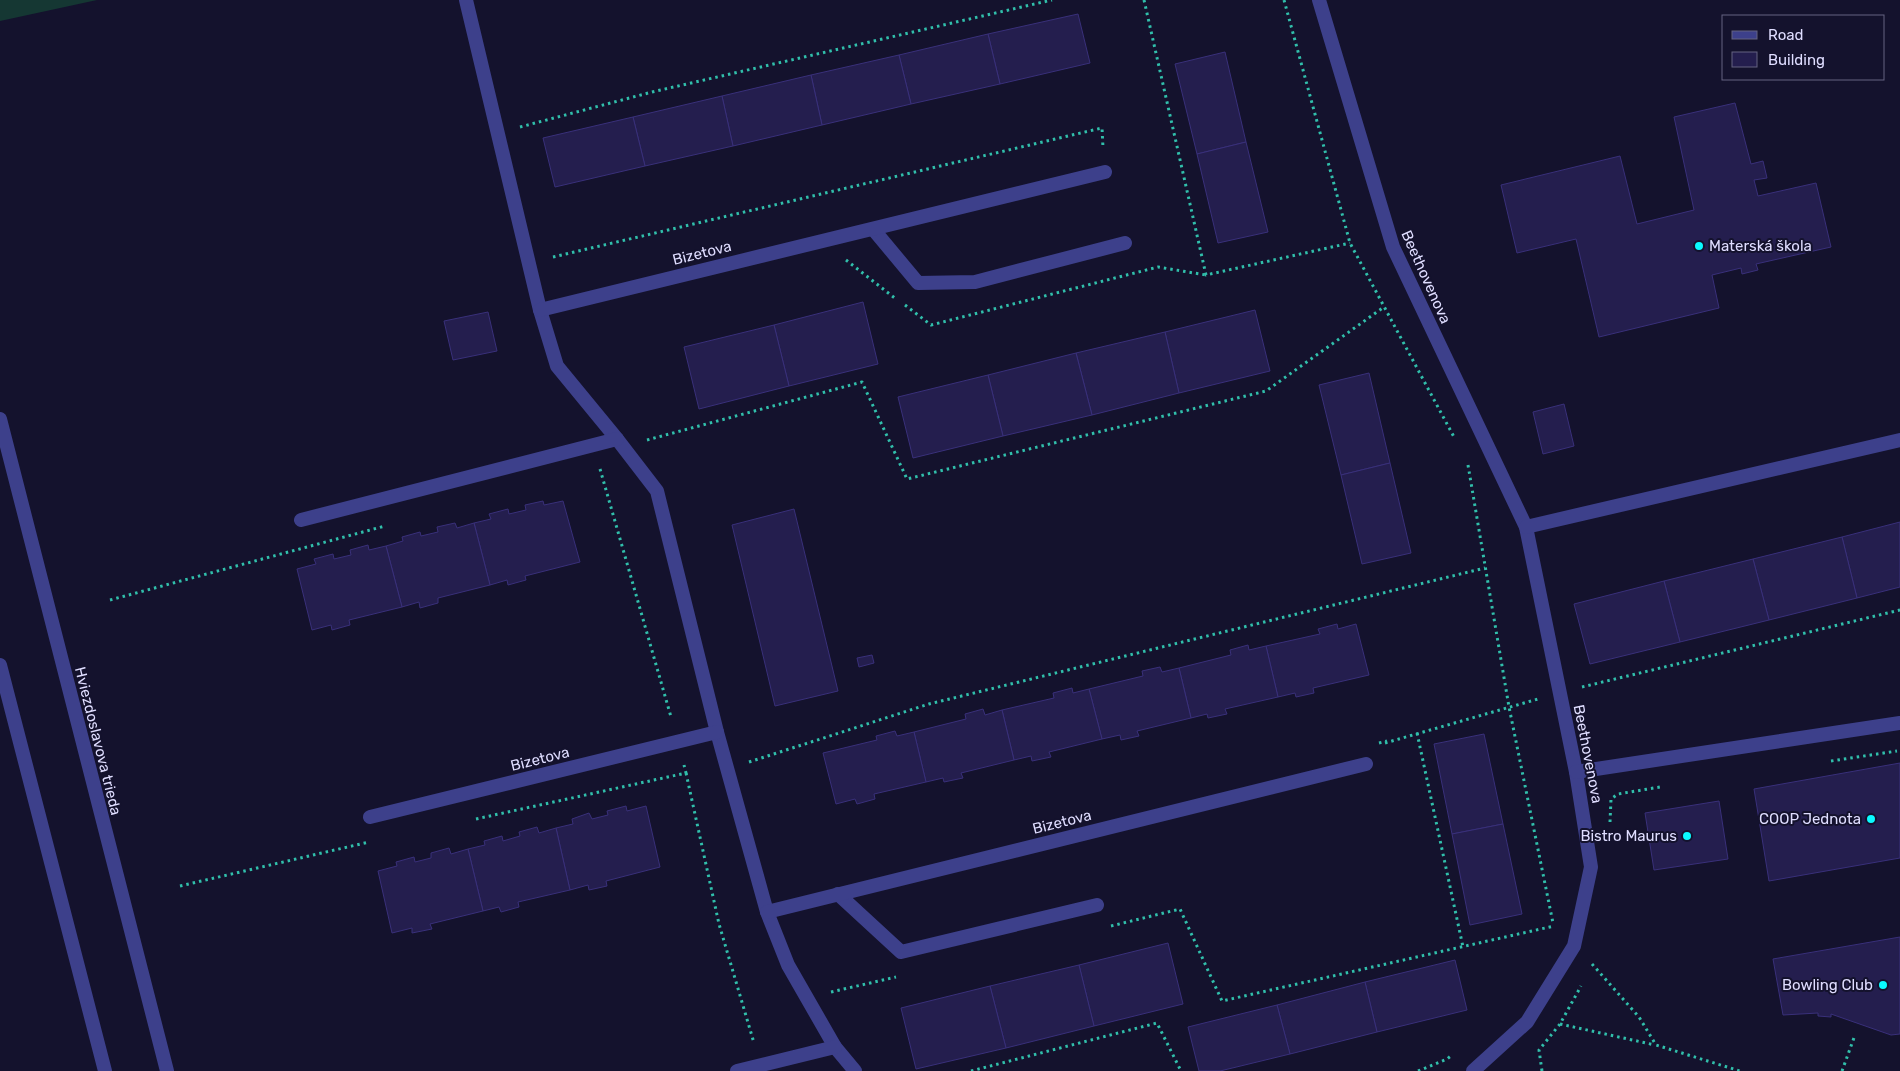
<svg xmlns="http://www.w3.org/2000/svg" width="1900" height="1071" viewBox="0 0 1900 1071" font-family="Rubik,sans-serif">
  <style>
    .green { fill: #153733 }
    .building { fill: #241e4e; stroke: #39307a }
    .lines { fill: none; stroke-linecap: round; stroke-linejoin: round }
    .path { stroke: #31bfab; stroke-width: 3; stroke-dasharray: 2.5 4; stroke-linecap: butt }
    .minor { stroke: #3d408b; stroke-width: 14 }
    .tertiary { stroke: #3d408b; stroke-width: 14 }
    .poi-dot { fill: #0afaff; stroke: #14122d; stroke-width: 2 }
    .labels { text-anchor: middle; stroke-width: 4; stroke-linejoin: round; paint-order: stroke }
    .poi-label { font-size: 15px; fill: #dfddff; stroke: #14122d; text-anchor: end }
    .street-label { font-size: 15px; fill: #dfddff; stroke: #14122d }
  </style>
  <rect width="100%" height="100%" fill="#14122d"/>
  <path class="green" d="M0 0H97L0 21Z"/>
  <g class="building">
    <path d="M1078 14 1090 63 1000 84 988 34Z"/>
    <path d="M988 34 1000 84 911 104 899 55Z"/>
    <path d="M1225 52 1246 142 1197 154 1175 64Z"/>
    <path d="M899 55 911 104 822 125 811 75Z"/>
    <path d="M811 75 822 125 733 146 722 96Z"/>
    <path d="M722 96 733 146 645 166 633 117Z"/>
    <path d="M1735 103 1751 164 1763 161 1767 178 1754 180 1758 196 1816 183 1831 247 1756 264 1758 270 1742 274 1741 268 1712 275 1719 308 1599 337 1576 239 1517 253 1501 185 1620 156 1637 224 1694 210 1674 117Z"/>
    <path d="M633 117 645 166 555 187 543 138Z"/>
    <path d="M1246 142 1268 232 1218 243 1197 154Z"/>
    <path d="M863 302 878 364 789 386 774 325Z"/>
    <path d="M1255 310 1270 371 1179 393 1165 332Z"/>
    <path d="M488 312 497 351 453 360 444 321Z"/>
    <path d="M774 325 789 386 699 409 684 347Z"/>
    <path d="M1165 332 1179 393 1092 415 1076 353Z"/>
    <path d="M1076 353 1092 415 1003 436 988 375Z"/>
    <path d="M1369 373 1390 463 1341 475 1319 385Z"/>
    <path d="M988 375 1003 436 913 458 898 397Z"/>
    <path d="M1564 404 1574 446 1543 454 1533 412Z"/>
    <path d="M1390 463 1411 553 1362 564 1341 475Z"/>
    <path d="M543 501 544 505 563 501 580 562 525 576 526 580 508 585 507 580 490 585 474 523 491 519 489 514 508 509 509 514 526 510 525 505Z"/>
    <path d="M794 509 838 691 775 706 732 525Z"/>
    <path d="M1900 522V587L1857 598 1842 537Z"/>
    <path d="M455 523 457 528 474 523 490 585 438 598V603L420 608 419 602 402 607 386 546 403 541 402 537 420 532 421 536 438 532 437 527Z"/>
    <path d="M1842 537 1857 598 1769 620 1753 559Z"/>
    <path d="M368 545 369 550 386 546 402 607 349 620 350 625 332 630 331 625 312 630 297 569 316 564 314 559 333 554 334 559 351 555 350 550Z"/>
    <path d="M1753 559 1769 620 1680 642 1664 581Z"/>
    <path d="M1664 581 1680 642 1590 664 1574 604Z"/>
    <path d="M1337 624 1338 629 1356 624 1369 675 1313 688 1314 693 1296 697 1295 693 1278 697 1266 646 1320 634 1318 629Z"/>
    <path d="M1248 645 1249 650 1266 646 1278 697 1225 709 1227 714 1208 718 1207 714 1191 718 1179 668 1231 655 1230 650Z"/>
    <path d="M872 655 874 663 859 667 857 658Z"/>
    <path d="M1160 667 1162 672 1179 668 1191 718 1137 731 1139 736 1121 740 1120 735 1102 739 1089 689 1143 676 1142 671Z"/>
    <path d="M1072 688 1073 693 1089 689 1102 739 1049 752 1051 757 1032 761 1031 756 1014 760 1002 710 1054 698 1053 693Z"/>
    <path d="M983 709 985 715 1002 710 1014 760 961 773 963 778 944 782 943 778 926 782 914 732 966 719 965 714Z"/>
    <path d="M895 731 897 736 914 732 926 782 874 794 875 799 857 804 855 799 836 804 823 753 877 740 876 736Z"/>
    <path d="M1484 734 1503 824 1452 834 1434 744Z"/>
    <path d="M1900 763V858L1769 881 1754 789Z"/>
    <path d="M1719 801 1728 859 1654 870 1645 813Z"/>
    <path d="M626 806 627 811 646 806 660 867 606 881 607 886 589 890 588 885 570 890 556 828 573 824 572 819 589 813 592 819 608 815 607 811Z"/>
    <path d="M1503 824 1522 914 1470 925 1452 834Z"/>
    <path d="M537 827 539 833 556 828 570 890 518 902 519 907 501 912 499 907 483 911 468 849 485 845 484 841 502 836 503 841 520 836 519 832Z"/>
    <path d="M449 848 451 854 468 849 483 911 430 924 432 929 412 933V928L392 933 378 871 397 866 396 862 414 857 415 862 431 858V853Z"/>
    <path d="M1900 937V1034L1891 1035 1831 1014V1017L1818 1016V1013L1783 1015 1773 959Z"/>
    <path d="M1168 943 1183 1004 1094 1026 1079 965Z"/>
    <path d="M1455 960 1467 1010 1377 1032 1365 982Z"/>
    <path d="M1079 965 1094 1026 1006 1048 990 986Z"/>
    <path d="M1365 982 1377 1032 1290 1054 1277 1005Z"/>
    <path d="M990 986 1006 1048 916 1069 901 1008Z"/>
    <path d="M1277 1005 1290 1054 1220 1071H1199L1188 1027Z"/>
  </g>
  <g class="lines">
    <g class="path">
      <path d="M1144 0 1206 275 1350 243"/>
      <path d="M1284 0 1350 243 1454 437"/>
      <path d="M520 127 652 92 1052 0"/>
      <path d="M553 257 1102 128 1103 148"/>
      <path d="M846 260 896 299"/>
      <path d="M905 305 931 325 1158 267 1206 275"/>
      <path d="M647 440 862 382 907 479 1266 391 1384 307"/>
      <path d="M1468 465 1509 707 1553 923"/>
      <path d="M600 469 671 717"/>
      <path d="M110 600 385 526"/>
      <path d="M1582 687 1900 610"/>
      <path d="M1417 733 1463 947"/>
      <path d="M1379 743 1387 741"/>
      <path d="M1385 743 1538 699"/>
      <path d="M1831 761 1897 751"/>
      <path d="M749 762 929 704 1485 568"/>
      <path d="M686 773 719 924 754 1043"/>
      <path d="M476 819 686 773 684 765"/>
      <path d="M1610 822 1611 799 1618 794 1660 787"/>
      <path d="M180 886 369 842"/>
      <path d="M1111 926 1180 909 1222 1001 1554 926"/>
      <path d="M1592 964 1639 1017 1656 1045 1740 1071"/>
      <path d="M831 992 896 977"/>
      <path d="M1560 1024 1655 1045"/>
      <path d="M971 1071 1157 1023 1181 1071"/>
      <path d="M1418 1071 1447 1059 1452 1055"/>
      <path d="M1542 1071 1539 1050 1560 1024 1581 986"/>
      <path d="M1842 1071 1855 1035"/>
    </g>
    <g class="minor">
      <path d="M466 0 540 310 557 366 617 439 657 491 717 732 767 912 788 965 835 1047 855 1071"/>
      <path d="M1319 0 1393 247 1526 527 1576 772 1591 867 1574 946 1527 1022 1473 1071"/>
      <path d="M873 229 918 283 975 282 1125 243"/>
      <path d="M540 310 1105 172"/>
      <path d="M301 520 617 439"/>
      <path d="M1526 527 1900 440"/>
      <path d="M1576 772 1900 723"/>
      <path d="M370 817 717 732"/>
      <path d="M838 894 901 952 1097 905"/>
      <path d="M767 912 1366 764"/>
      <path d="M737 1071 835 1047"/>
    </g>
    <g class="tertiary">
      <path d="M0 419 167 1071"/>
      <path d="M0 665 105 1071"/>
    </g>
  </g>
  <g class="poi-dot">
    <circle cx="1699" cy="246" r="5"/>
    <circle cx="1871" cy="819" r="5"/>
    <circle cx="1687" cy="836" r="5"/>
    <circle cx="1883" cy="985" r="5"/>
  </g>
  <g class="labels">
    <g class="poi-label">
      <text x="1709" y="251" text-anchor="start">Materská škola</text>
      <text x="1861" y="824">COOP Jednota</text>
      <text x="1677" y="841">Bistro Maurus</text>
      <text x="1873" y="990">Bowling Club</text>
    </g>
    <g class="street-label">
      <text transform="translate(702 253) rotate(-14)" y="5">Bizetova</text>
      <text transform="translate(1426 277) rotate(66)" y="5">Beethovenova</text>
      <text transform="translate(98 741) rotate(76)" y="5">Hviezdoslavova trieda</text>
      <text transform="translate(1588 754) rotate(79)" y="5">Beethovenova</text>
      <text transform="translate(540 759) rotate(-14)" y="5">Bizetova</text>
      <text transform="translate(1062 822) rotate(-14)" y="5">Bizetova</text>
    </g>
  </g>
  <rect x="1722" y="15" width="162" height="65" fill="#14122d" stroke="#656381"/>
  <rect x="1732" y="31" width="25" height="8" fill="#3d408b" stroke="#656381"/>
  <text x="1768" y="40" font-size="15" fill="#dfddff">Road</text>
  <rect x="1732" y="52" width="25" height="15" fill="#241e4e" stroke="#656381"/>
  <text x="1768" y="65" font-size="15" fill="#dfddff">Building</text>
</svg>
